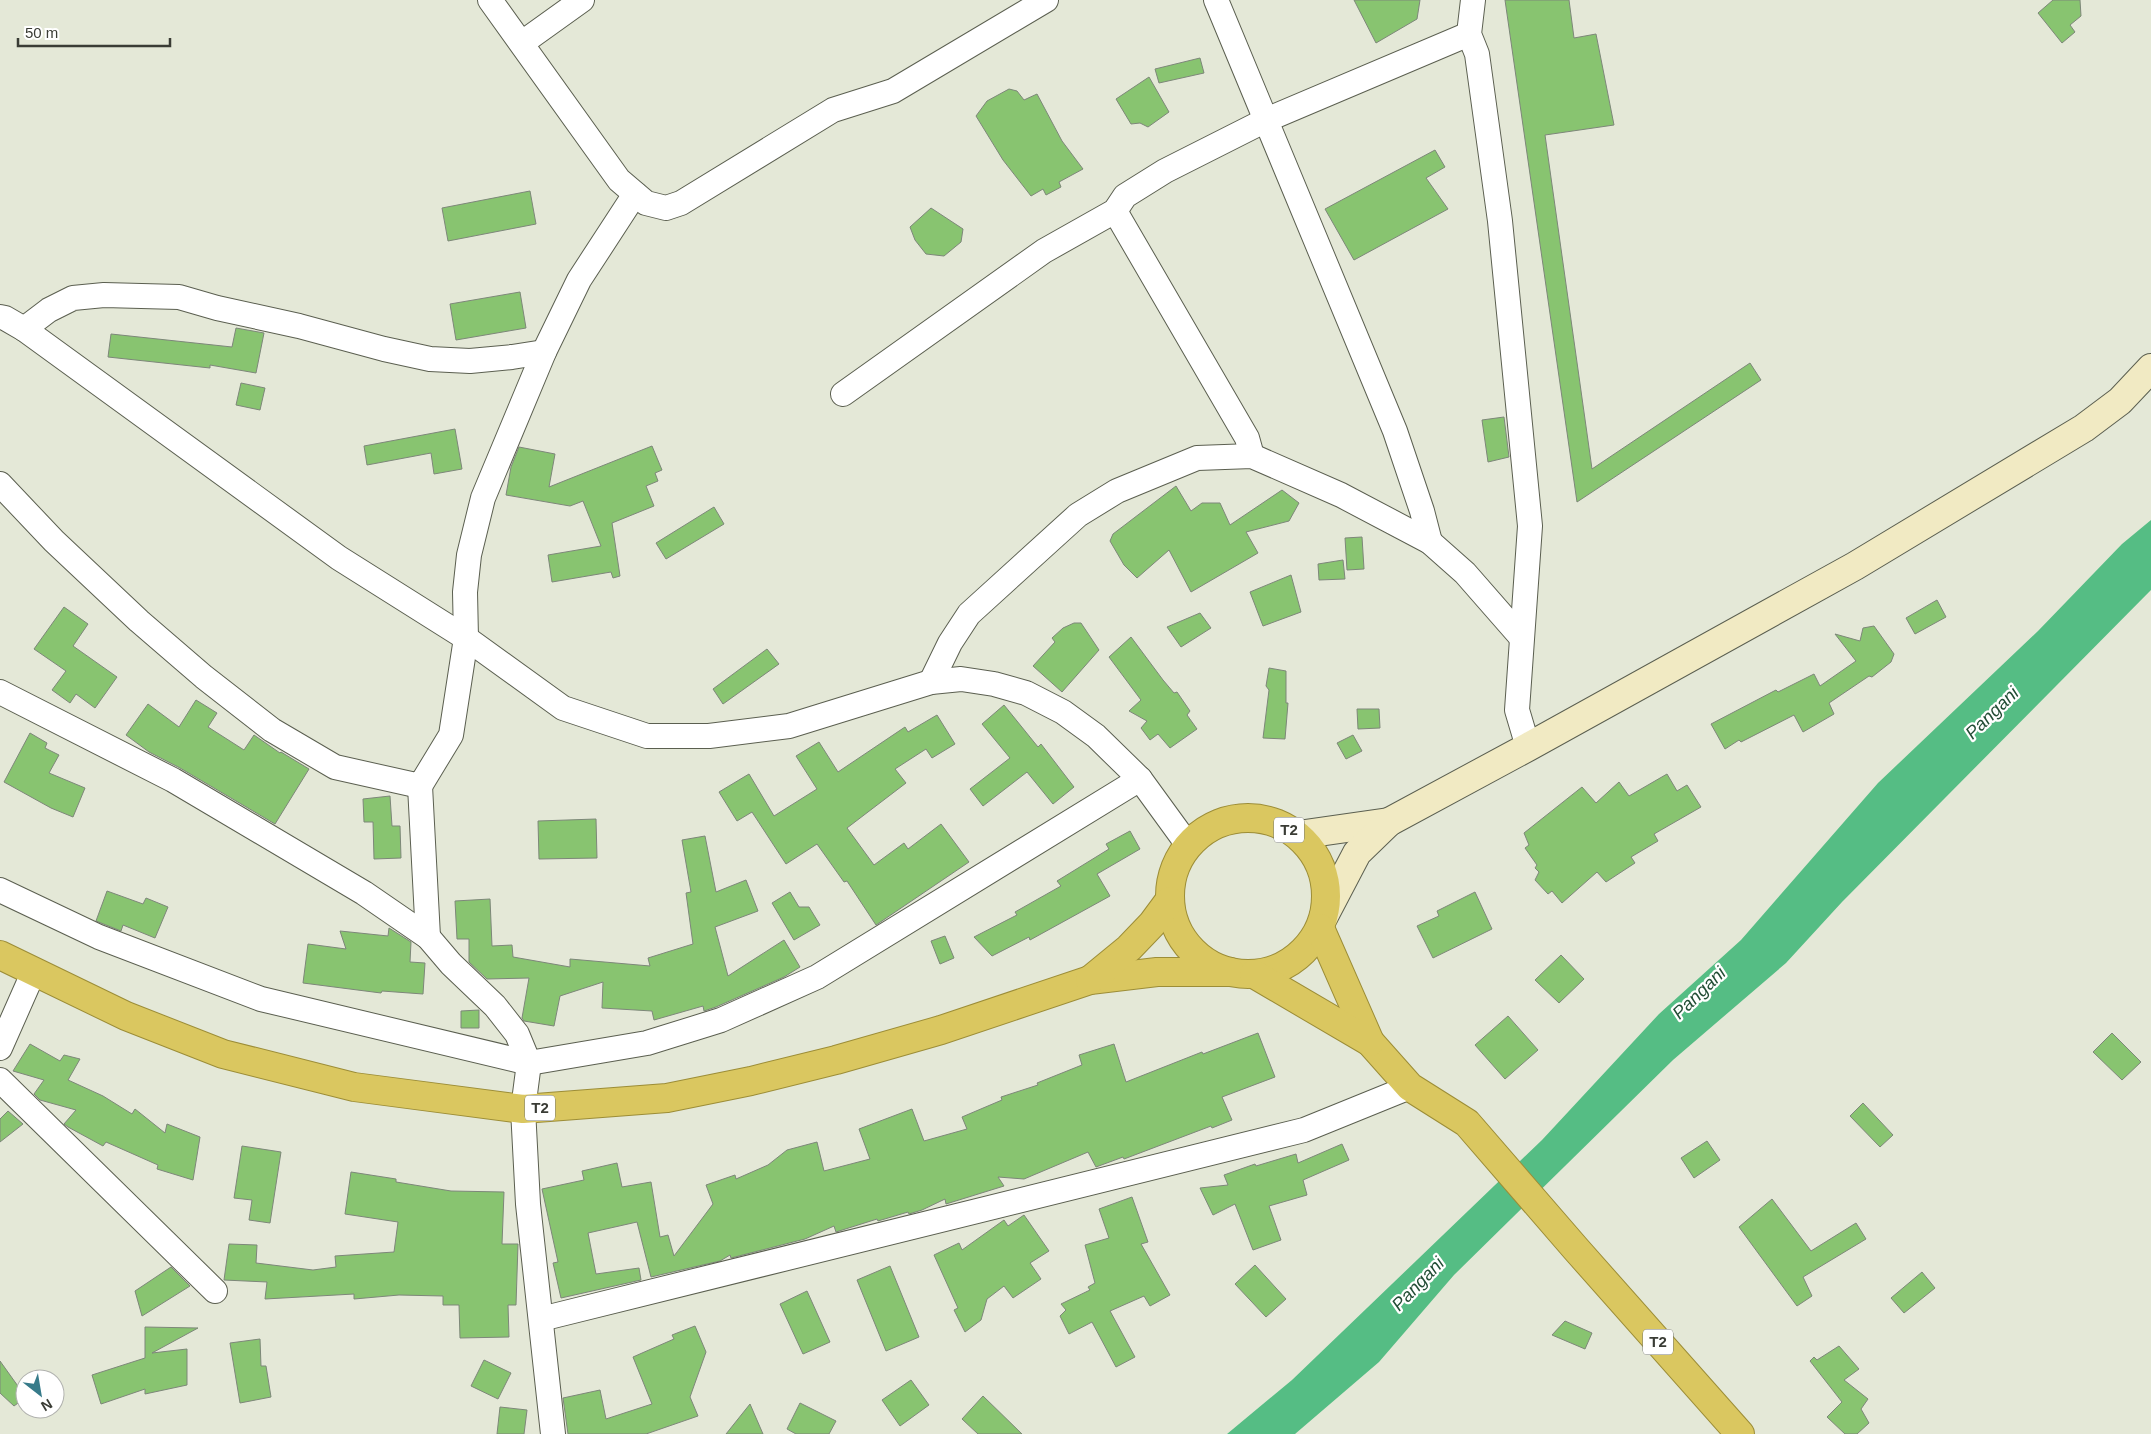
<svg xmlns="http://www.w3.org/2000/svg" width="2151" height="1434" viewBox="0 0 2151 1434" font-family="Arial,sans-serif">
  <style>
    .water { fill: #55bd84 }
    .building { fill: #88c470; stroke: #7d8779 }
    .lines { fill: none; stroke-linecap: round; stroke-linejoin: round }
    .minor-casing { stroke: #5b5f50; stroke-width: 26 }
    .secondary-casing { stroke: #5b5f50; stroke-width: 30 }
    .trunk-casing { stroke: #9c8d37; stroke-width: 30 }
    .minor { stroke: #fff; stroke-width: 24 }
    .secondary { stroke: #f1eac3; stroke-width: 28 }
    .trunk { stroke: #dac760; stroke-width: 28 }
    .labels { text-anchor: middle; stroke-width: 4.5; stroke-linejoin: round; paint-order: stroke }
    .shield { fill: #fff; stroke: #757672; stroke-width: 1 }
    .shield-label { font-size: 15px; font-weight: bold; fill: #3a3c35 }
    .water-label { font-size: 18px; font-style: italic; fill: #224d35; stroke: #fff }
  </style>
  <rect width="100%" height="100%" fill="#e4e8d7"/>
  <path class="water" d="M2151 520V590L1842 902 1786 963 1673 1060 1454 1275 1379 1362 1295 1434H1227L1292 1380 1542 1140 1659 1014 1741 940 1878 783 2038 631 2122 544Z"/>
  <g class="building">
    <path d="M1354 0H1420L1417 19 1376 43Z"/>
    <path d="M1505 0H1569L1574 38 1596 34 1614 125 1545 135 1592 469 1750 363 1761 380 1577 502Z"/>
    <path d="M2053 0H2080L2081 16 2070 25 2075 32 2062 43 2038 13Z"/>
    <path d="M1200 58 1204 73 1159 83 1155 69Z"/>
    <path d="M1149 77 1169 112 1148 127 1140 123 1131 124 1116 99Z"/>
    <path d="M1009 89 1017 91 1024 100 1037 94 1062 141 1083 169 1059 182 1061 187 1046 195 1043 189 1031 196 1003 160 976 116 987 101Z"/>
    <path d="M1435 150 1445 167 1426 178 1448 209 1354 260 1325 209Z"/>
    <path d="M530 191 536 224 448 241 442 208Z"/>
    <path d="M931 208 963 229 961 242 944 256 926 254 915 240 910 227Z"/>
    <path d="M520 292 526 328 456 340 450 304Z"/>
    <path d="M236 328 264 333 256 373 210 365V368L108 357 111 334 232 347Z"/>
    <path d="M241 383 265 388 260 410 236 405Z"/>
    <path d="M1504 417 1509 457 1488 462 1482 420Z"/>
    <path d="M455 429 462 469 434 474 431 453 367 465 364 446Z"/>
    <path d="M652 446 662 470 655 473 658 481 646 486 654 506 612 523 620 576 613 578 611 572 552 582 548 555 601 546 583 501 570 506 506 495 511 467 519 447 555 454 549 487Z"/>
    <path d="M1176 486 1191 511 1202 503H1220L1230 525 1282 490 1299 503 1289 521 1246 532 1258 553 1191 592 1169 550 1137 578 1124 565 1110 541 1113 534Z"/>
    <path d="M714 507 724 524 666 559 656 543Z"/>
    <path d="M1362 537 1364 569 1347 570 1345 538Z"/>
    <path d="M1343 560 1345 579 1319 580 1318 564Z"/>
    <path d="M1291 575 1301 612 1263 626 1250 592Z"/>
    <path d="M1937 600 1946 617 1915 634 1906 618Z"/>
    <path d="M64 607 88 624 73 646 117 677 95 708 76 694 70 703 52 690 66 671 34 649Z"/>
    <path d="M1200 613 1211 628 1181 647 1167 627Z"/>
    <path d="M1074 623H1081L1099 650 1062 692 1033 666 1055 642 1052 638 1063 628Z"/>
    <path d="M1874 626 1894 654 1891 662 1872 677 1869 676 1829 703 1834 714 1803 732 1794 715 1741 742 1739 740 1725 749 1711 724 1776 690 1778 692 1814 674 1820 686 1856 661 1835 634 1860 641 1863 628Z"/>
    <path d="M1131 637 1163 680 1174 693 1177 692 1190 711 1187 715 1197 729 1170 748 1158 734 1150 740 1141 728 1147 721 1129 711 1141 700 1109 657Z"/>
    <path d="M767 649 779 664 723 704 713 689Z"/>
    <path d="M1269 668 1286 671V703H1288L1285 739 1263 738 1269 690 1266 686Z"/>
    <path d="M196 700 217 713 208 727 244 750 254 735 280 753 281 752 309 769 275 824 180 768 149 752 126 735 148 704 179 727Z"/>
    <path d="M1004 705 1038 747 1041 744 1074 787 1053 804 1027 772 983 806 970 789 1010 758 982 724Z"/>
    <path d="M1357 709H1379L1380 728 1358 729Z"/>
    <path d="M937 715 955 744 932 758 926 749 895 769 906 783 847 828 874 865 904 843 908 849 941 824 969 862 876 925 847 881 844 882 817 844 786 864 752 812 737 821 719 792 749 774 774 816 817 789 796 756 819 742 838 772 905 727 908 732Z"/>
    <path d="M30 733 47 743 45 748 59 755 49 773 85 788 73 817 51 808 4 782Z"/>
    <path d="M1353 735 1362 751 1346 759 1337 743Z"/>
    <path d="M1667 774 1677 791 1687 785 1701 807 1654 834 1658 841 1631 857 1635 863 1606 882 1597 872 1562 903 1552 891 1548 894 1535 880 1539 872 1535 868 1537 865 1525 848 1529 845 1524 833 1582 787 1596 803 1619 782 1629 796Z"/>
    <path d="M390 796 392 826H400L401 858 374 859 373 822H364L363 799Z"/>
    <path d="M596 819 597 858 539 859 538 821Z"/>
    <path d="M1130 831 1140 849 1097 874 1110 896 1030 940 1029 937 992 956 974 937 1017 915 1015 912 1061 886 1057 881 1109 849 1106 844Z"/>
    <path d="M705 836 716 892 746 880 758 911 715 927 728 976 784 940 800 967 784 977 716 1007 704 1011 703 1006 654 1020 652 1011 602 1008 603 982 560 996 554 1026 524 1021 522 1018 529 978 487 979 469 962V939H457L455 901 490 899 492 946 512 945 513 957 570 967V959L650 966 648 958 693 944 686 893 691 892 682 840Z"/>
    <path d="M107 891 143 904 146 898 168 907 155 938 123 925 121 931 96 921Z"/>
    <path d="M790 892 799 907H809L820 925 794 940 772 903Z"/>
    <path d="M1475 892 1492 929 1433 958 1417 926 1439 916 1437 911Z"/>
    <path d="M389 928 411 942 410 962 425 963 423 994 382 991 381 993 303 983 308 944 346 949 340 931 388 936Z"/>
    <path d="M945 936 954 958 940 964 931 941Z"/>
    <path d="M1561 955 1584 979 1559 1003 1535 980Z"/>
    <path d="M479 1010V1028H461V1011Z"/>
    <path d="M1508 1016 1538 1050 1505 1079 1475 1045Z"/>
    <path d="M1258 1033 1275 1077 1222 1097 1232 1120 1212 1128 1211 1126 1124 1159 1123 1157 1096 1167 1088 1152 1024 1179 998 1177 1004 1186 946 1204 945 1199 922 1210 909 1214 908 1212 878 1221 877 1219 836 1232 834 1226 805 1239 731 1258 730 1255 720 1261 651 1277 637 1222 588 1233 596 1274 639 1268 641 1280 561 1298 553 1263 558 1262 542 1189 584 1180 582 1171 617 1163 622 1187 651 1182 660 1237 668 1235 674 1256 713 1204 706 1185 735 1175 736 1179 768 1165 787 1150 817 1142 824 1171 870 1159 859 1129 912 1109 924 1141 967 1129 962 1117 1002 1100 1001 1097 1038 1085 1037 1083 1082 1065 1079 1055 1114 1044 1126 1082 1202 1052 1203 1054Z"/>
    <path d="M2112 1033 2141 1062 2122 1080 2093 1052Z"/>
    <path d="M30 1044 60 1061 64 1055 80 1059 68 1080 103 1096 132 1114 135 1109 165 1133 167 1124 200 1137 193 1180 157 1169 158 1165 106 1142 103 1146 68 1127 64 1124 76 1110 40 1100 34 1094 44 1080 13 1071Z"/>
    <path d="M1863 1103 1893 1135 1880 1147 1850 1116Z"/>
    <path d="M8 1111 23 1124 0 1142V1119Z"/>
    <path d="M1707 1141 1720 1160 1694 1178 1681 1158Z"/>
    <path d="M1342 1144 1349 1160 1303 1180 1307 1195 1269 1206 1281 1240 1253 1250 1235 1204 1213 1215 1200 1188 1228 1185 1224 1175 1255 1164 1256 1166 1296 1154 1298 1163Z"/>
    <path d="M242 1146 281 1152 270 1223 249 1220 252 1200 234 1198Z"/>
    <path d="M351 1172 396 1179V1182L451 1191 504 1192 502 1244H518L516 1305H508L509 1337 460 1338 459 1305H443V1296L399 1295 354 1299V1294L265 1299 267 1282 224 1280 229 1244 257 1245 256 1263 313 1270 336 1267 335 1256 394 1252 398 1222 345 1214Z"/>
    <path d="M1132 1197 1148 1242 1141 1244 1170 1295 1150 1306 1144 1296 1110 1311 1135 1357 1116 1367 1092 1322 1069 1334 1060 1316 1066 1310 1061 1304 1090 1290 1088 1287 1095 1283 1085 1245 1109 1238 1099 1209Z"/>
    <path d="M1772 1199 1811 1251 1856 1223 1866 1239 1803 1277 1812 1296 1797 1306 1739 1227Z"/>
    <path d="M1024 1215 1049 1251 1030 1263 1041 1279 1013 1298 1004 1286 987 1299 981 1320 965 1332 954 1310 958 1308 934 1255 959 1243 962 1250 1004 1220 1008 1226Z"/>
    <path d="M1255 1265 1286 1299 1266 1317 1235 1284Z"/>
    <path d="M890 1266 919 1337 886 1351 857 1280Z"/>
    <path d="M171 1267 190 1286 142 1316 135 1291Z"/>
    <path d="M1922 1272 1935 1288 1904 1313 1891 1298Z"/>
    <path d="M807 1291 830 1342 803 1354 780 1304Z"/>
    <path d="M1565 1321 1592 1333 1585 1349 1552 1335Z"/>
    <path d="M695 1326 706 1352 690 1397 698 1416 646 1434H568L563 1398 600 1390 606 1419 652 1404 633 1357 674 1339 672 1335Z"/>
    <path d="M145 1327 198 1328 152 1353 187 1349V1385L145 1394V1389L101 1404 92 1375 145 1358Z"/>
    <path d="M260 1339 261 1366H266L271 1397 240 1403 230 1343Z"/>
    <path d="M1839 1346 1859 1369 1844 1380 1868 1399 1861 1409 1869 1423 1857 1434H1845L1827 1417 1842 1402 1810 1361 1814 1357 1817 1360Z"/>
    <path d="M484 1360 511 1373 498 1399 471 1386Z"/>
    <path d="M0 1361 25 1396V1398L14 1406 0 1393Z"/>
    <path d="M911 1380 929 1405 900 1426 882 1400Z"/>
    <path d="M983 1396 1022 1434H978L962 1419Z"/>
    <path d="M800 1403 836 1421 829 1434H796L787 1429Z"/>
    <path d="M750 1404 763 1434H726Z"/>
    <path d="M500 1407 527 1410 524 1434H497Z"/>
  </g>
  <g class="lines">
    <g class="minor-casing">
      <g id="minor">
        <path d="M490 0 619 180 646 203 666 208 681 203 833 110 893 91 1046 0"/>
        <path d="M1216 0 1395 431 1422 511 1430 542"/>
        <path d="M1473 0 1469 34 1477 54 1500 221 1530 526 1517 710 1528 747"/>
        <path d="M522 43 582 0"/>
        <path d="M1115 211 1247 438 1252 456"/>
        <path d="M0 317 5 318 24 329 339 558 466 638 563 708 647 736H709L789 726 931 682 961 679 994 684 1026 693 1063 712 1096 736 1140 779 1188 845"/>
        <path d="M24 329 49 310 73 298 104 295 179 297 217 308 299 326 384 349 430 359 470 361 512 357 544 352"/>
        <path d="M843 394 1044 251 1115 211 1125 196 1165 171 1266 120 1469 34"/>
        <path d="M0 484 54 541 139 621 204 677 272 730 335 767 420 786 451 735 466 638 465 592 469 555 483 498 544 352 579 280 635 194"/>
        <path d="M931 682 950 643 969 614 1078 515 1117 491 1197 458 1252 456 1341 495 1430 542 1465 573 1521 637"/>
        <path d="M0 692 173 780 364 893 428 937 451 964 495 1006 517 1034 529 1063 523 1109 528 1204 553 1434"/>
        <path d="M420 786 428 937"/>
        <path d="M0 890 99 937 261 999 529 1063 647 1043 721 1020 817 977 1140 779"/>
        <path d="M0 1048 34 971"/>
        <path d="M0 1080 215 1291"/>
        <path d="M541 1319 1304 1130 1410 1087"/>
      </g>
    </g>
    <g class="secondary-casing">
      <g id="secondary">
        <path d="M1298 835 1389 822"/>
        <path d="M1324 916 1357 853 1389 822 1528 747 1855 566 2084 428 2120 401 2151 368"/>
      </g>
    </g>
    <g class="trunk-casing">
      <g id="trunk">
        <circle cx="1248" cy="896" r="78"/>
        <path d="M1320 928 1370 1042 1410 1087 1467 1123 1576 1249 1740 1434"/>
        <path d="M0 955 126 1016 223 1054 354 1087 523 1109 667 1098 751 1081 836 1060 941 1030 1090 980 1157 972H1230"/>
        <path d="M1254 974 1370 1042"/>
        <path d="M1090 980 1129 948 1152 924 1169 901"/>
      </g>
    </g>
    <use href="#minor" class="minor"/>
    <use href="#secondary" class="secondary"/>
    <use href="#trunk" class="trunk"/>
  </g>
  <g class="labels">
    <g class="shield">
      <rect x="1274" y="817.5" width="30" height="25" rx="4"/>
      <rect x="525" y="1095.5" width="30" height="25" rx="4"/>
      <rect x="1643" y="1329.5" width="30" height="25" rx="4"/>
    </g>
    <g class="shield-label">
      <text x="1289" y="835">T2</text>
      <text x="540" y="1113">T2</text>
      <text x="1658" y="1347">T2</text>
    </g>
    <g class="water-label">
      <text transform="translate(1992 713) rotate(-44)" y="6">Pangani</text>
      <text transform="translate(1699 993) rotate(-44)" y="6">Pangani</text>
      <text transform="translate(1418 1284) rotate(-46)" y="6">Pangani</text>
    </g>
  </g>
  <g transform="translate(40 1394) rotate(149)"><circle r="24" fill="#ffffff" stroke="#b0b1ae"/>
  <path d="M0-4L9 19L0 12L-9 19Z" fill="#377b8a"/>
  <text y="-8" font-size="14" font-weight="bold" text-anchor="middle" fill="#3a3c35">N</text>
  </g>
  <path d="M18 38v8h152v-8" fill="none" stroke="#3a3c35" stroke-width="2.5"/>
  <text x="25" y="38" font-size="15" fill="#3a3c35" stroke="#ffffff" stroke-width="4" paint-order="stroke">50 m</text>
</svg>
